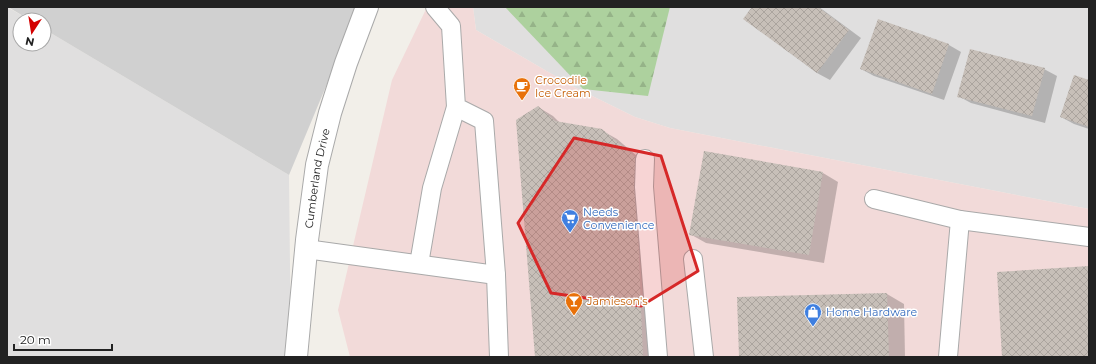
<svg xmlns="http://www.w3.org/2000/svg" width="1096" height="364" viewBox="0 0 1096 364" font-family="Montserrat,sans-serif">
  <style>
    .residential { fill: #e0dfdf }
    .commercial { fill: #f2dad9 }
    .religious { fill: #d0d0d0 }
    .forest { fill: url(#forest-firs) }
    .shadow { fill: #0003 }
    .building { fill: url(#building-cross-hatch) }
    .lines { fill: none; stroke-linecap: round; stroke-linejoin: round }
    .service-casing { stroke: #a9a9a9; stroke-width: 20 }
    .tertiary-casing { stroke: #a9a9a9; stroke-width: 24 }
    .service { stroke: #fff; stroke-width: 18 }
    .tertiary { stroke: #fff; stroke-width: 22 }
    .marked { fill: #d62828; fill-opacity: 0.2; stroke: #d62828; stroke-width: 3; stroke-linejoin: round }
    .labels { text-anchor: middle; stroke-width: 3; stroke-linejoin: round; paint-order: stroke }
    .food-label { font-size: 11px; fill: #c56008; stroke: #fff; text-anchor: start }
    .street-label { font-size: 11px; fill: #222; stroke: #fff }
    .shop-label { font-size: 11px; fill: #366cbe; stroke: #fff; text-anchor: start }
  </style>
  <defs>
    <pattern id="forest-firs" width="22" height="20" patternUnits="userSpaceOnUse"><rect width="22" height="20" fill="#add19e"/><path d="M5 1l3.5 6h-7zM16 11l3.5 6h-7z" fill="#95b388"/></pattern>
    <pattern id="building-cross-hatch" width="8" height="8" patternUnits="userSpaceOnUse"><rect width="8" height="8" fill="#c7bfb8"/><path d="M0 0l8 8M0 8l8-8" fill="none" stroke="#aba49e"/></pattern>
  </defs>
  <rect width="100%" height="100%" fill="#f2efe9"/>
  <g class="residential">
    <path d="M7 7 30 20H20V44H44V29L289 175 291 357H7Z"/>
    <path d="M473 7H1089V209L670 128 635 117 574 87 476 30Z"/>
  </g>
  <path class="commercial" d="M427 7H473L476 30 574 87 635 117 670 128 1089 209V357H350L338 310 392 80Z"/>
  <path class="religious" d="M8 7H359L289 175 44 29V20H30Z"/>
  <path class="forest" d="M505 7H670L648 96 583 89Z"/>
  <g class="shadow">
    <path d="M753 7H819L861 38 830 80 817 73 745 19Z"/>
    <path d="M878 21 949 45 961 52 944 100 874 76 861 69Z"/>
    <path d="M1044 69 1057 76 1045 123 971 103 958 96Z"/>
    <path d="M1089 81V129L1074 124 1061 117Z"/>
    <path d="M538 107 553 116 561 124 601 130 617 139 650 167 657 357H536Z"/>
    <path d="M823 173 838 182 824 263 706 243 690 234Z"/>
    <path d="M887 294 904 304 905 357H740Z"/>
  </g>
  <g class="building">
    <path d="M752 7H818L849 30 817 73 743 19Z"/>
    <path d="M878 19 949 44 932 94 860 69Z"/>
    <path d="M970 49 1045 68 1032 116 957 97Z"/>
    <path d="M1074 75 1089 80V127L1060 117Z"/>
    <path d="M538 106 555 121 602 129 635 157 643 357H535L516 120Z"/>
    <path d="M704 151 823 172 809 255 689 235Z"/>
    <path d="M1089 266V357H1002L997 272Z"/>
    <path d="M887 293 889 357H739L737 297Z"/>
  </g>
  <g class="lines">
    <g class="service-casing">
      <g id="service">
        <path d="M435 7 451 26 456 107 484 121 496 275"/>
        <path d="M645 159 644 187 658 357"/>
        <path d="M874 199 960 220 948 357"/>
        <path d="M960 220 1089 237"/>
        <path d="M306 249 496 275 499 357"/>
        <path d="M693 259 704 357"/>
        <path d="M419 264 432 188 456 107"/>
      </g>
    </g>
    <g class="tertiary-casing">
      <g id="tertiary">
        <path id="s1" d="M296 357 307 240 317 165 330 113 346 63 367 7"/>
      </g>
    </g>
    <use href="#service" class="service"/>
    <use href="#tertiary" class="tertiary"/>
  </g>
  <path class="marked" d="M574 138 661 156 698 271 641 306 551 293 518 223Z"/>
  <defs>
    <g id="cafe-pin" transform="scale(0.9)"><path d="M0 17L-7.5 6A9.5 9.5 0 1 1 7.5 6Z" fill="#e8710a" stroke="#fff"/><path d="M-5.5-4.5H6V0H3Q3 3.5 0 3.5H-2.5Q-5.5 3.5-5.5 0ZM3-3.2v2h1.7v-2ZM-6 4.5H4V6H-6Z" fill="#fff"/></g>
    <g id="supermarket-pin" transform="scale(0.9)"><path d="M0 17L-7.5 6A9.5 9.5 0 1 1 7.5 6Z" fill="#3f7fe0" stroke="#fff"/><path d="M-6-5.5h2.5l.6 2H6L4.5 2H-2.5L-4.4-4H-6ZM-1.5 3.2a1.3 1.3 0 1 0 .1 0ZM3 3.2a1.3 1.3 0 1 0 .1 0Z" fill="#fff"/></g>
    <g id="bar-pin" transform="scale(0.9)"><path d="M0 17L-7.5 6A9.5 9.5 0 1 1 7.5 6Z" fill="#e8710a" stroke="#fff"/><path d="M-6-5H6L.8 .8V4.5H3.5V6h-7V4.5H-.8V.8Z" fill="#fff"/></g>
    <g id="shop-pin" transform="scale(0.9)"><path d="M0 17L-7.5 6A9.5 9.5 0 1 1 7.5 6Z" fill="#3f7fe0" stroke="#fff"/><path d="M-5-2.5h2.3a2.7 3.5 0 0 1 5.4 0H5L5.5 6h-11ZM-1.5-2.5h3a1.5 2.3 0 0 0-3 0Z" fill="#fff"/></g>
  </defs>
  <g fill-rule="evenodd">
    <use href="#cafe-pin" x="522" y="86"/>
    <use href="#supermarket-pin" x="570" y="218"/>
    <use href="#bar-pin" x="574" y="301"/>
    <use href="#shop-pin" x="813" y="312"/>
  </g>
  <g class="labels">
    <g class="food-label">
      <text x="535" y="84">Crocodile<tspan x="535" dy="13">Ice Cream</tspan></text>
      <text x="587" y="305">Jamieson's</text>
    </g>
    <g class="street-label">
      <text dy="4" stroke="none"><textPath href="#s1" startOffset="180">Cumberland Drive</textPath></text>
    </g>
    <g class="shop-label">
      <text x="583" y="216">Needs<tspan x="583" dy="13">Convenience</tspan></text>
      <text x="826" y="316">Home Hardware</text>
    </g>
  </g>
  <rect width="1096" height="364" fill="none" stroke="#222222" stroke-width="16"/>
  <g transform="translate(32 32) rotate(192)"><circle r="19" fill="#ffffff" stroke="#a7a7a7"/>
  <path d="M0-3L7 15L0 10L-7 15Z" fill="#d40000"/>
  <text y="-6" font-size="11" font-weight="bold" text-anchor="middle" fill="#222222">N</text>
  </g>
  <path d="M14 344v6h98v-6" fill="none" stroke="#222222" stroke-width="2"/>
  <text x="20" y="344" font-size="12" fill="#222222" stroke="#ffffff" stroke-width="3" paint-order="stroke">20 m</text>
</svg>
